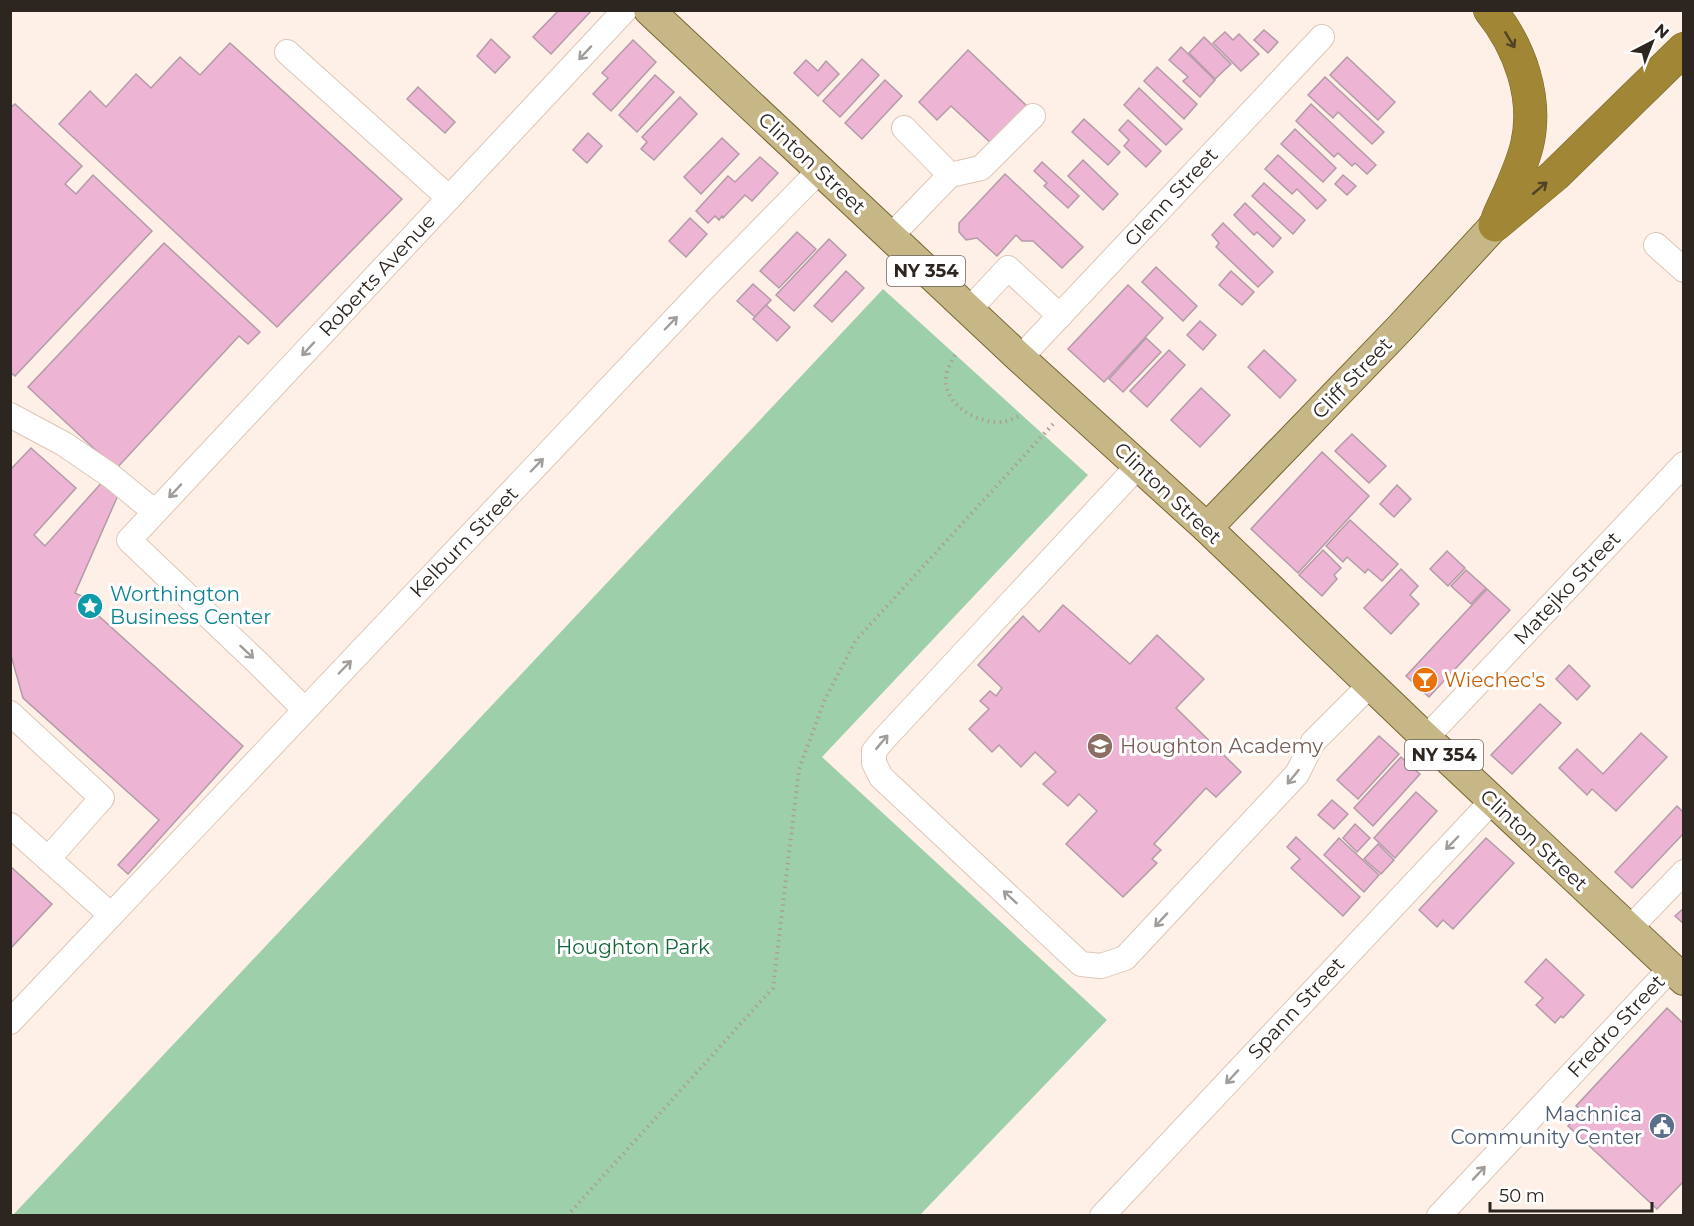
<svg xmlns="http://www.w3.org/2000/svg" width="1694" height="1226" viewBox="0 0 1694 1226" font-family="Montserrat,sans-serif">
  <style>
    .green { fill: #9ecfab }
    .building { fill: #edb4d3; stroke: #b39ba8; stroke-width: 1.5 }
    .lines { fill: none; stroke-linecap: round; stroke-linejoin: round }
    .minor-casing { stroke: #ddc7b7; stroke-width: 26 }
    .major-casing { stroke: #78652d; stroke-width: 32 }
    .highway-casing { stroke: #78652d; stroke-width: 34 }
    .path { stroke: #ab9f97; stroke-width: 4; stroke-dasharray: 1.5 4.5; stroke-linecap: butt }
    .minor { stroke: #fff; stroke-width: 24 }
    .major { stroke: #c7b786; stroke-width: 30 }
    .highway { stroke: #a18735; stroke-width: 33 }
    .oneway { stroke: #504226 }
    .oneway2 { stroke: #a09d9a }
    .labels { text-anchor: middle; stroke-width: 6; stroke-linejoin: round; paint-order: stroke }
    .shield { fill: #fff; stroke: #6c6662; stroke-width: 1.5 }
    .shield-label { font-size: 18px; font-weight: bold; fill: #2d251f }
    .street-label { font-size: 20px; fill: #2d251f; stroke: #fff }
    .culture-label { font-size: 20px; fill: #0d838f; stroke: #fff; text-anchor: start }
    .food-label { font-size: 20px; fill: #c56008; stroke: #fff; text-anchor: start }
    .education-label { font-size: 20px; fill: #785e54; stroke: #fff; text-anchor: start }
    .park-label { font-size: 20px; fill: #156638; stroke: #fff }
    .service-label { font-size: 20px; fill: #4e5e75; stroke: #fff; text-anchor: end }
  </style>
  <rect width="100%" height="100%" fill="#fef0e6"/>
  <path class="green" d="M883 289 1088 475 822 757 1107 1020 920 1215H13Z"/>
  <g class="building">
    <path d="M559 10H592L551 54 533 37Z"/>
    <path d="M1264 30 1278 42 1268 53 1254 40Z"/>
    <path d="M1225 32 1233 40 1239 34 1259 54 1241 71 1213 43Z"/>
    <path d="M1204 37 1231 64 1215 79 1189 53Z"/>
    <path d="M491 39 510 57 495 73 477 56Z"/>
    <path d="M633 40 656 62 611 111 593 94 608 78 602 73Z"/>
    <path d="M230 43 402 199 277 327 59 124 90 91 106 107 136 74 151 88 180 57 200 75Z"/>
    <path d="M1181 47 1215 80 1200 97 1183 81 1188 77 1169 60Z"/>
    <path d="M968 50 1028 107 992 144 951 106 937 120 919 102Z"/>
    <path d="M1347 57 1395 102 1378 120 1330 75Z"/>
    <path d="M862 59 879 75 840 117 823 101Z"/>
    <path d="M806 60 818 71 826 61 839 74 818 96 794 73Z"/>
    <path d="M1157 67 1197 104 1184 119 1144 81Z"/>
    <path d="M655 75 674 92 637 132 619 115Z"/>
    <path d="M1325 77 1384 132 1372 144 1338 112 1333 118 1308 95Z"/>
    <path d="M885 80 902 96 862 139 845 123Z"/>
    <path d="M418 87 455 122 445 133 407 99Z"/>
    <path d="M1139 88 1182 129 1166 145 1124 105Z"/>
    <path d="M680 97 697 114 654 160 641 149 647 142 642 137Z"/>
    <path d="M15 104 82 166 65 184 76 194 93 175 152 231 15 376 10 372V108Z"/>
    <path d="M1311 104 1376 165 1367 174 1355 163 1352 166 1338 153 1334 157 1296 121Z"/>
    <path d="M1084 119 1120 152 1108 165 1072 132Z"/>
    <path d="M1128 120 1161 151 1146 167 1124 146 1129 140 1119 130Z"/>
    <path d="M1295 129 1336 168 1323 182 1281 144Z"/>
    <path d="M588 133 602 146 587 163 573 150Z"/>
    <path d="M722 138 739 154 701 194 684 177Z"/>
    <path d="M1278 155 1326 200 1317 209 1297 189 1292 194 1265 169Z"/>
    <path d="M760 157 778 173 752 201 745 195 723 218 722 216 719 220 715 216 708 223 696 211 728 176 735 182Z"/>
    <path d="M1083 160 1118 194 1103 210 1068 176Z"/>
    <path d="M1042 162 1079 196 1068 208 1044 186 1047 183 1034 171Z"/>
    <path d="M1005 174 1083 247 1062 268 1033 241H1022L1016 235 997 256 977 238 966 240 959 232V223Z"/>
    <path d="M1343 175 1356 186 1347 195 1335 184Z"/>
    <path d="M1264 183 1305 220 1293 234 1252 196Z"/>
    <path d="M1245 203 1281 238 1273 247 1257 232 1254 235 1234 215Z"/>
    <path d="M690 218 707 234 686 257 669 241Z"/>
    <path d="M1223 223 1273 272 1258 287 1216 247 1219 243 1212 235Z"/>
    <path d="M797 232 816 249 779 288 760 271Z"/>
    <path d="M829 239 846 255 794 311 776 295Z"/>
    <path d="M164 243 260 332 248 344 239 336 116 469 28 387Z"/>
    <path d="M1156 267 1197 306 1183 321 1142 282Z"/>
    <path d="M846 271 864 288 832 322 814 306Z"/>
    <path d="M1231 271 1254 292 1242 305 1219 285Z"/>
    <path d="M753 284 771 300 755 317 737 301Z"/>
    <path d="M1128 285 1163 318 1104 382 1068 349Z"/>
    <path d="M766 305 790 327 777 341 753 319Z"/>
    <path d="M1200 321 1216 335 1203 350 1187 335Z"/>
    <path d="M1146 338 1161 352 1123 392 1109 379Z"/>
    <path d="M1169 350 1185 365 1147 407 1130 391Z"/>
    <path d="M1264 350 1296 380 1280 398 1248 367Z"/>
    <path d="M1201 388 1230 415 1200 447 1171 420Z"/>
    <path d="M1352 434 1386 466 1369 483 1335 451Z"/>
    <path d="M31 448 76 488 34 535 45 546 104 480 119 493 75 593 94 602 91 609 243 746 128 874 118 865 159 820 23 698 10 652V470Z"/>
    <path d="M1322 452 1369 496 1298 573 1251 529Z"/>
    <path d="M1397 485 1411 499 1394 517 1380 504Z"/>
    <path d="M1350 520 1398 564 1382 581 1368 569 1365 573 1347 557 1343 562 1326 546Z"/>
    <path d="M1323 550 1341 568 1334 575 1337 579 1322 596 1299 575Z"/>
    <path d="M1447 551 1465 568 1448 586 1430 569Z"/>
    <path d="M1401 569 1418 586 1410 595 1419 604 1391 634 1364 608Z"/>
    <path d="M1466 570 1486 588 1471 604 1451 586Z"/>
    <path d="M1487 589 1510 610 1429 697 1406 676Z"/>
    <path d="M1063 605 1130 664 1157 635 1204 679 1176 708 1241 772 1216 797 1206 788 1154 844 1161 850 1152 859 1157 863 1123 897 1066 844 1097 811 1079 794 1068 806 1043 784 1056 772 1035 752 1021 767 999 745 992 752 969 729 989 709 980 701 990 691 996 696 1002 688 978 665 1023 616 1039 632Z"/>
    <path d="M1569 665 1590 686 1577 700 1556 679Z"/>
    <path d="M1540 704 1561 723 1512 774 1491 755Z"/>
    <path d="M1641 733 1667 757 1616 811 1592 789 1587 795 1559 768 1577 749 1603 774Z"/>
    <path d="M1379 736 1399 754 1358 799 1337 780Z"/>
    <path d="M1401 757 1420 774 1373 826 1354 808Z"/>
    <path d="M1416 792 1437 811 1395 858 1374 838Z"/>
    <path d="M1332 800 1348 814 1334 829 1318 815Z"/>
    <path d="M1677 806 1684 813V833L1632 888 1615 872Z"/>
    <path d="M1355 824 1370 838 1357 852 1343 838Z"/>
    <path d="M1296 837 1360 897 1343 916 1291 868 1300 859 1287 847Z"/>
    <path d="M1339 838 1379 875 1364 892 1324 855Z"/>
    <path d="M1486 838 1514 863 1453 929 1443 920 1437 927 1419 910Z"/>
    <path d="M1378 844 1394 860 1381 874 1364 859Z"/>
    <path d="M10 866 52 904 10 949Z"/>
    <path d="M1684 908V924L1675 916Z"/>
    <path d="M1546 959 1584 995 1563 1018 1561 1016 1555 1023 1536 1005 1543 998 1525 982Z"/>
    <path d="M1667 1008 1684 1024V1181L1657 1209 1568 1126 1582 1111 1576 1106Z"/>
  </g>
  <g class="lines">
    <g class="minor-casing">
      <g id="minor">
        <path d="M287 52 449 198"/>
        <path d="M950 175 981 168 1033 116"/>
        <path d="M890 237 950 175 904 128"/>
        <path d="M1656 245 1684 270"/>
        <path d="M969 310 1008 268 1060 316"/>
        <path d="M1020 358 1322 37"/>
        <path d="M10 415 64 444 111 476 155 512"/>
        <path d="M1138 466 884 739 874 751V763L881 777 1081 964 1101 966 1125 958 1297 774 1313 742 1370 685"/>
        <path d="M304 709 260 665 129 540 625 10"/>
        <path d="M10 713 102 798 48 859"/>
        <path d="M1426 738 1684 464"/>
        <path d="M10 825 111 915"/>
        <path d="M1629 929 1684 872"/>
        <path d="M10 1022 710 282 819 171"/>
        <path d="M1102 1216 1492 801"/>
        <path d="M1439 1216 1671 968"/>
      </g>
    </g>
    <g class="major-casing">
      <g id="major">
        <path d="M649 10 1020 358 1207 528 1426 738 1684 980"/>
        <path d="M1207 528 1401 327 1495 225"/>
      </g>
    </g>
    <g class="highway-casing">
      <g id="highway">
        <path d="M1490 10C1520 47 1538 98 1527 145 1521 170 1508 195 1498 218"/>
        <path d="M1495 225 1555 175 1684 49"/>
      </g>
    </g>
    <g class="path">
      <path d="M955 355C952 361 946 370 946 377 943 405 978 424 1003 422 1009 421 1015 417 1021 416"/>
      <path d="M567 1216 773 988 799 769 825 699 856 640 1054 423"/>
    </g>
    <use href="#minor" class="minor"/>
    <use href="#major" class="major"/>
    <use href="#highway" class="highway"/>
  </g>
  <defs><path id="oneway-shaft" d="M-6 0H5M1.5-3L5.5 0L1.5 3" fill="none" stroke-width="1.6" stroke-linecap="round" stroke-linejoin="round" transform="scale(1.5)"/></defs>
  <g class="oneway">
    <use href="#oneway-shaft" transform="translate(1510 40) rotate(59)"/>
    <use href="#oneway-shaft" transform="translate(1540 188) rotate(-40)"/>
  </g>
  <g class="oneway2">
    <use href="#oneway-shaft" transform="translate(585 53) rotate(133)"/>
    <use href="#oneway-shaft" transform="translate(671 323) rotate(-46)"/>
    <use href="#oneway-shaft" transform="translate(308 349) rotate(133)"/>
    <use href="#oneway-shaft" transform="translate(537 465) rotate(-46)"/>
    <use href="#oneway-shaft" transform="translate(175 491) rotate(133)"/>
    <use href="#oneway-shaft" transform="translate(247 652) rotate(43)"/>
    <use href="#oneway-shaft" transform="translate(345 667) rotate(-46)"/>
    <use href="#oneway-shaft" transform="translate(882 742) rotate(-50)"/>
    <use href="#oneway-shaft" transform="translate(1293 777) rotate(129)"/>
    <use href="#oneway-shaft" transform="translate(1452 843) rotate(134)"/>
    <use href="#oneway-shaft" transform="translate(1010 897) rotate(-137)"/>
    <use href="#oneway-shaft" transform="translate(1161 920) rotate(133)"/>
    <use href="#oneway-shaft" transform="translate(1232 1077) rotate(133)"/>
    <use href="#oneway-shaft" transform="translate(1479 1173) rotate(-47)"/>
  </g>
  <defs>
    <g id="sight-disc" transform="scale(1.35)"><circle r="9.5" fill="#0f9aa8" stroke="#fff"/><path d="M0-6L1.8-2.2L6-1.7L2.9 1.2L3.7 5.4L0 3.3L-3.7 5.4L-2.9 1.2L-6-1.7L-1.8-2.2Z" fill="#fff"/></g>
    <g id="bar-disc" transform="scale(1.35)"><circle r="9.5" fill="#e8710a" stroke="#fff"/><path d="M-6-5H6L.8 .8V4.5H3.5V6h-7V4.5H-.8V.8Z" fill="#fff"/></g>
    <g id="school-disc" transform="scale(1.35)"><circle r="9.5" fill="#8d6e63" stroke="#fff"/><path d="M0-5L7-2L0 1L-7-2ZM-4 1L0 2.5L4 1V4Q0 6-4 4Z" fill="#fff"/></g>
    <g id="civic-disc" transform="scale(1.35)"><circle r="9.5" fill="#5c6f8a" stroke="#fff"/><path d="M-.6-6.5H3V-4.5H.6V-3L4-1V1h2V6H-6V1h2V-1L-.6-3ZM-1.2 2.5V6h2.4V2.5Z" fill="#fff"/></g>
  </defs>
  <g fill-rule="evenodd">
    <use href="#sight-disc" x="90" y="606"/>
    <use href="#bar-disc" x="1425" y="680"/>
    <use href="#school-disc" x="1100" y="746"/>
    <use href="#civic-disc" x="1662" y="1126"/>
  </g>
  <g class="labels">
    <g class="shield">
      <rect x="887" y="256" width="78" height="30" rx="4.5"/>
      <rect x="1405" y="740" width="78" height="30" rx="4.5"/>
    </g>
    <g class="shield-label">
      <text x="926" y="277">NY 354</text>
      <text x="1444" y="761">NY 354</text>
    </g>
    <g class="street-label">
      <text transform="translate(812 163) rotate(43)" y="7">Clinton Street</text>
      <text transform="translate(1171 197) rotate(-47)" y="7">Glenn Street</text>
      <text transform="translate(377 275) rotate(-47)" y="7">Roberts Avenue</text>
      <text transform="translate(1352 378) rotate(-46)" y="7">Cliff Street</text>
      <text transform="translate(1168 493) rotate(43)" y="7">Clinton Street</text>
      <text transform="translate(464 542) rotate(-46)" y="7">Kelburn Street</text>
      <text transform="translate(1567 588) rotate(-47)" y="7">Matejko Street</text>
      <text transform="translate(1534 840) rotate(43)" y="7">Clinton Street</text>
      <text transform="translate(1296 1008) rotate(-47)" y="7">Spann Street</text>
      <text transform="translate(1616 1026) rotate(-47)" y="7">Fredro Street</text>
    </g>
    <g class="culture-label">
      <text x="110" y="601">Worthington<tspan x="110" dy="23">Business Center</tspan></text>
    </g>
    <g class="food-label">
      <text x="1444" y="687">Wiechec's</text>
    </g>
    <g class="education-label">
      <text x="1120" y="753">Houghton Academy</text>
    </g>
    <g class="park-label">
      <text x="633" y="954">Houghton Park</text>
    </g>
    <g class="service-label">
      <text x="1642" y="1121">Machnica<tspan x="1642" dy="23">Community Center</tspan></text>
    </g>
  </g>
  <rect width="1694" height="1226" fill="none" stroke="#2d251f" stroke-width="24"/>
  <g transform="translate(1652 42) rotate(42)" stroke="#ffffff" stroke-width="4.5" paint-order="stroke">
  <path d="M0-4.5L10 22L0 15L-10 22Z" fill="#2d251f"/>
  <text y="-9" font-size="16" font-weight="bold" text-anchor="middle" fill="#2d251f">N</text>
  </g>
  <path d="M1490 1202v9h162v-9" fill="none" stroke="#2d251f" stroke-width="3"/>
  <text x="1499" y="1202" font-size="18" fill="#2d251f" stroke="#ffffff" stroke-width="4.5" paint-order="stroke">50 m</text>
</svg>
